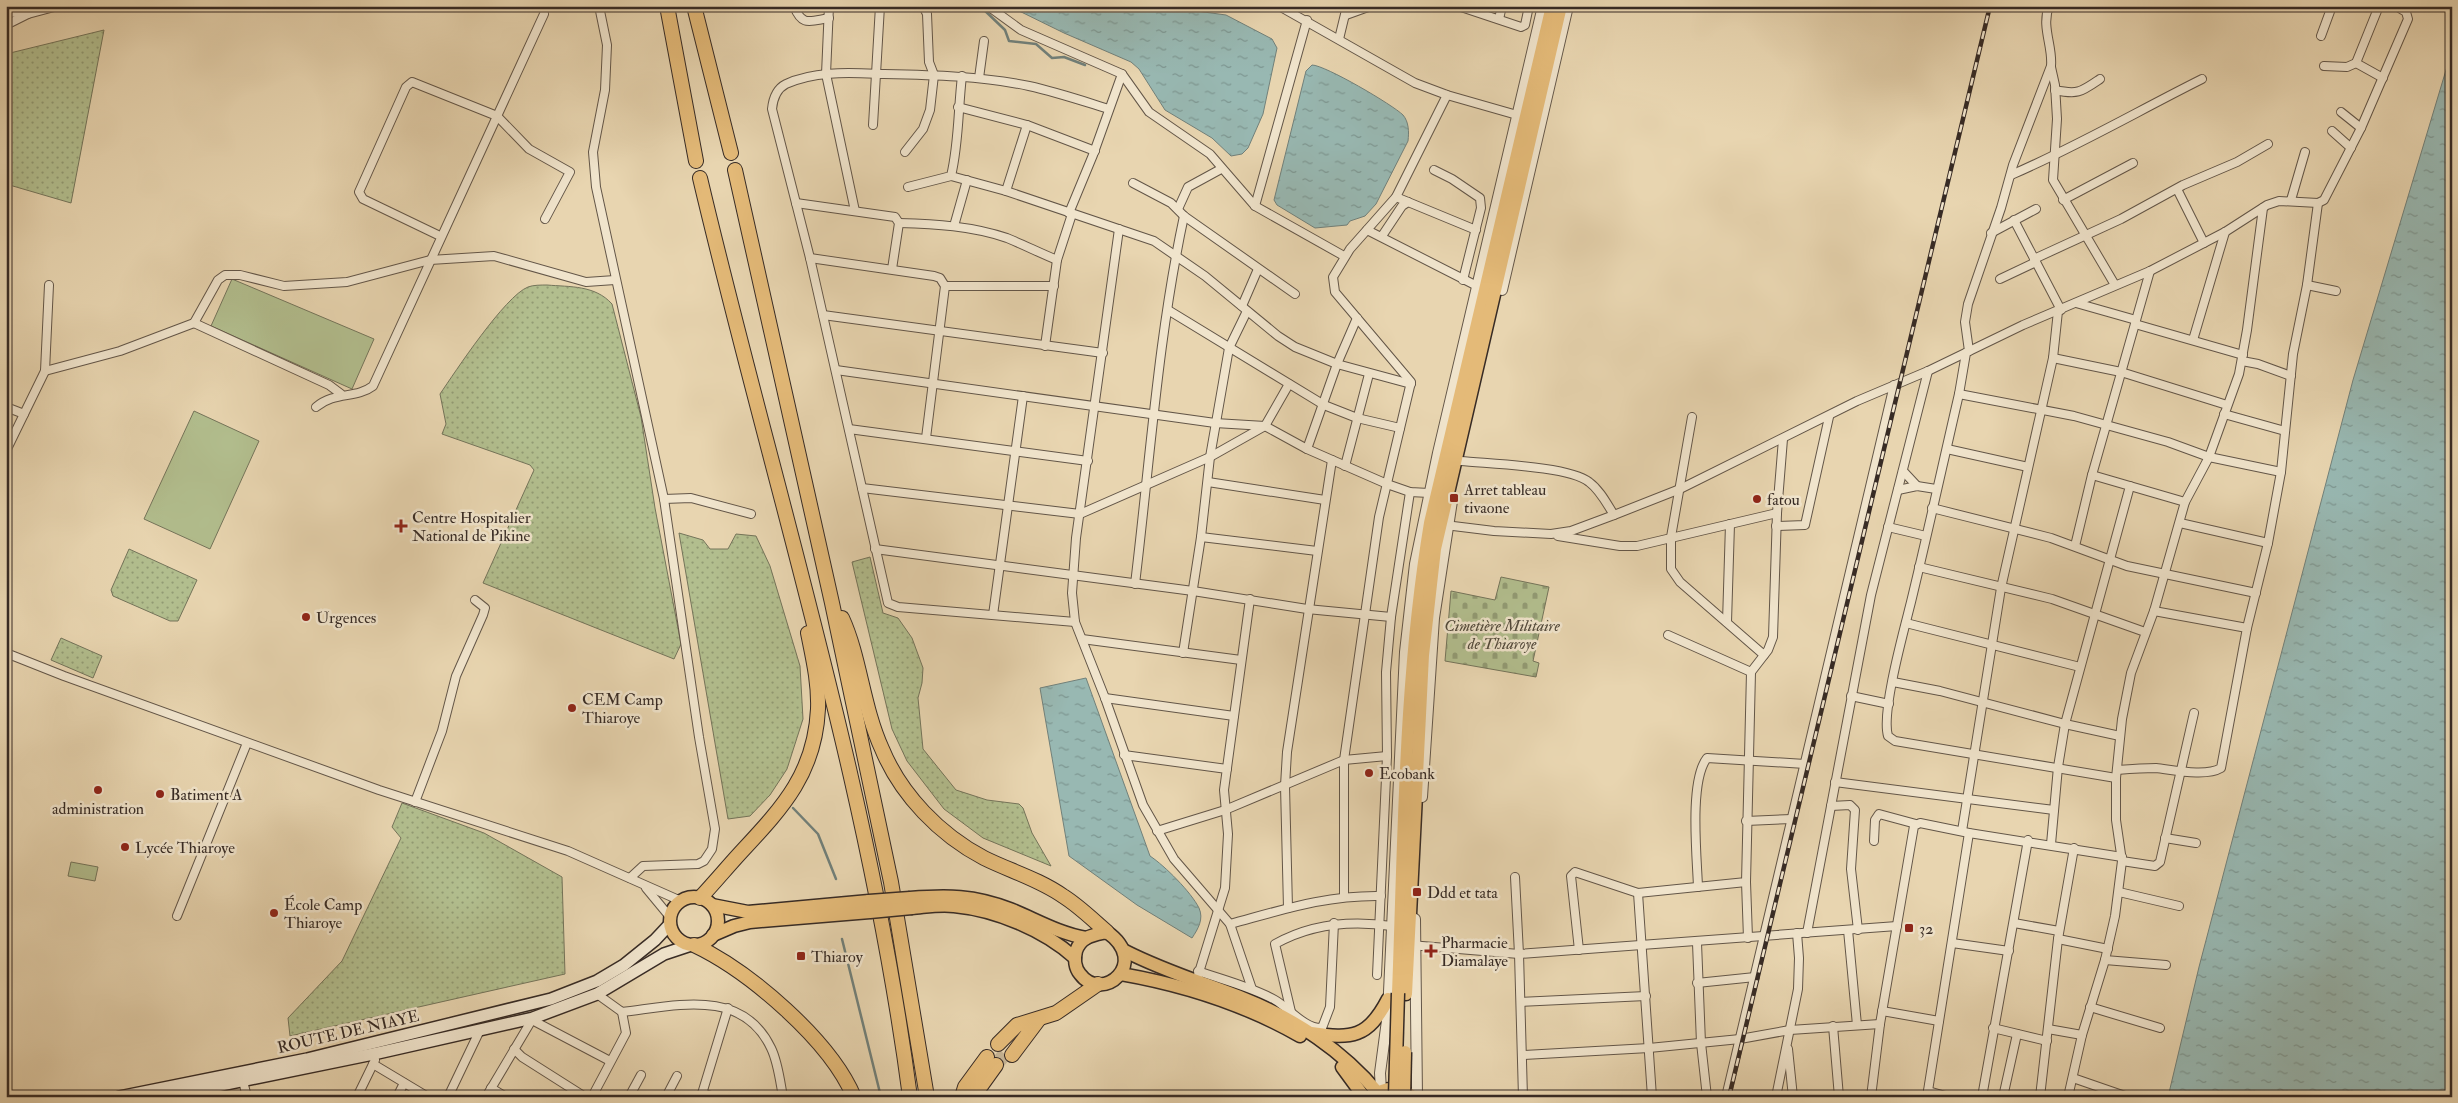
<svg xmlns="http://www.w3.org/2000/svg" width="2458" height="1103" viewBox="0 0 2458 1103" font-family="'IM FELL Double Pica',serif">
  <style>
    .cemetery { fill: url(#cemetery-stones); stroke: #74745a }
    .park { fill: #b2be8e; stroke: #74745a }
    .garden { fill: url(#garden-dots); stroke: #74745a }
    .water { fill: url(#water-ripples); stroke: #71807a }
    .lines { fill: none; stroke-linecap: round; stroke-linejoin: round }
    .stream { stroke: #71807a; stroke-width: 2.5 }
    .motorway-tunnel { stroke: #c5b394; stroke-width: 14; stroke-dasharray: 14 7; stroke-linecap: butt }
    .minor-casing { stroke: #635648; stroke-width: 10 }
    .tertiary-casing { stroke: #635648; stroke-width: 12 }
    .secondary-casing { stroke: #372b25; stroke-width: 14 }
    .primary-casing { stroke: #372b25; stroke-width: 15 }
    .trunk-casing { stroke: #372b25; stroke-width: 15 }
    .motorway-casing { stroke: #372b25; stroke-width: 16 }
    .minor { stroke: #f0e4cc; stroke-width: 8 }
    .tertiary { stroke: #f0e4cc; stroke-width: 10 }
    .secondary { stroke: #f0e4cc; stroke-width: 11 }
    .primary { stroke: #e4ba78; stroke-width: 12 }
    .trunk { stroke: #e4ba78; stroke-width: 12 }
    .motorway { stroke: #e4ba78; stroke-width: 14 }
    .rail-casing { stroke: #372b25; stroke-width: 4.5 }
    .rail { stroke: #f0e4cc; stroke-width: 2.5; stroke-dasharray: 8; stroke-linecap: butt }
    .primary-bridge-casing { stroke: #372b25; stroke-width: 15; stroke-linecap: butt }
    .trunk-bridge-casing { stroke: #372b25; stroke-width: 15; stroke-linecap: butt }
    .primary-bridge { stroke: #e4ba78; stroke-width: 12 }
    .trunk-bridge { stroke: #e4ba78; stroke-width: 12 }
    .poi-dot { fill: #8f2418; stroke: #f0e4cc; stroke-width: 2 }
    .labels { text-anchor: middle; stroke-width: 5; stroke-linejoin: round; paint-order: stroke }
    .poi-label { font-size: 16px; fill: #372b25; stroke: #f0e4cc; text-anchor: start }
    .park-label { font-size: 16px; font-style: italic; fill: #50483a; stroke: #f0e4cc }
    .street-label { font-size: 16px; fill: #372b25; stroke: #f0e4cc }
  </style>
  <defs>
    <pattern id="cemetery-stones" width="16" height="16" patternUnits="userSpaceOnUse" patternTransform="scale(1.25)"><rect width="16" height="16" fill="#b2be8e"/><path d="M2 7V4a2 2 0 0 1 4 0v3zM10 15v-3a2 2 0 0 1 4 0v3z" fill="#929b74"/></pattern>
    <pattern id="garden-dots" width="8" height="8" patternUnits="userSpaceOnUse" patternTransform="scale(1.25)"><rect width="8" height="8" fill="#b2be8e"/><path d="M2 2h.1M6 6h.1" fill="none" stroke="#929b74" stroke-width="1.8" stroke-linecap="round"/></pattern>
    <pattern id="water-ripples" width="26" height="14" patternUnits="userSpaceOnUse" patternTransform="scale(1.25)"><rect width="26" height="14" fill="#98b8b2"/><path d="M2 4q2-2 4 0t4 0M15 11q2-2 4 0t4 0" fill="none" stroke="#7d9691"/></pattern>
  </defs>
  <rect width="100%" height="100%" fill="#e8d5b0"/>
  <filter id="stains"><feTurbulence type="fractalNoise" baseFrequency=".004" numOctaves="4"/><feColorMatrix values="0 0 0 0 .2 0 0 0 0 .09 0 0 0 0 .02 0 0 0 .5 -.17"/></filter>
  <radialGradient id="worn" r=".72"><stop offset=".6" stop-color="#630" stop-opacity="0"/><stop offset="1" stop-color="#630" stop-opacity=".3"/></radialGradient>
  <path class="cemetery" d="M1501 577 1549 587 1533 661 1539 663 1536 677 1445 661 1451 591 1495 600Z"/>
  <g class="park">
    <path d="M232 279 374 339 352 389 211 326Z"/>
    <path d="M194 411 259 441 210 549 144 519Z"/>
    <path d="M71 862 98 867 95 881 68 876Z"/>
  </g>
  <g class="garden">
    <path d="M104 30 71 203 6 184V54Z"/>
    <path d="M547 285C570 287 595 285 612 304L641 417 655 508 681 644 674 659 483 583 534 470 530 465 442 434 446 424 440 394C455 372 505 296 528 287 533 285 541 285 547 285Z"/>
    <path d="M679 533 703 540 710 549H728L736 534 756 536 770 566 800 666 803 719 787 769 770 795 750 816 728 819Z"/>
    <path d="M129 549 197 580 178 621H170L113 596 111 590Z"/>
    <path d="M870 557 883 613 898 618 912 638 923 668 922 683 918 698 923 749 956 790 987 800 1019 804 1023 808 1032 833 1051 866 983 838 944 809 907 761 892 729 852 562Z"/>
    <path d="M61 638 102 656 93 678 51 660Z"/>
    <path d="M402 803 484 833 562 877 565 974 290 1036 288 1018 342 961 401 838 392 827Z"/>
  </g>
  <g class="water">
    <path d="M1009 6H1160L1226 15 1272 39 1277 48 1263 114 1248 148 1242 154 1231 156 1212 138 1165 110 1139 69 1131 62 1064 33Z"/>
    <path d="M2452 50V1097H2168L2199 967 2353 380Z"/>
    <path d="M1312 65C1325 65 1393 105 1403 115 1409 122 1409 132 1408 141L1376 204 1365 216 1350 221 1347 225 1315 228 1277 205 1274 200 1306 71Z"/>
    <path d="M1086 678 1150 856C1165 866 1191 892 1199 908 1204 919 1198 929 1192 938L1137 905 1069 856 1040 688Z"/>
  </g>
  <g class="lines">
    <g class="stream">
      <path d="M980 6 1005 30 1009 41 1036 44 1052 58 1064 57 1085 65"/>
      <path d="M793 808 818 834 836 879"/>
      <path d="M842 939 881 1097"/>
    </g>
    <path class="motorway-tunnel" d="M996 1065 1007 1051"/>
    <g class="minor-casing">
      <g id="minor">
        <path d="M599 6 607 45 605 90 593 152 596 187 664 499 699 737 715 829 712 849 704 861 698 864 643 866 630 878"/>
        <path d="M794 6C802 27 810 21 829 18"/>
        <path d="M829 6 826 74 855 211"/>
        <path d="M988 6 1021 30 1122 74 1149 112 1210 154 1255 206 1344 256"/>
        <path d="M1279 6 1415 83 1447 95 1517 115"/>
        <path d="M1458 6 1521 27 1525 25 1529 6"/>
        <path d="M6 12 28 14 58 6"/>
        <path d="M1346 15 1371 6"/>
        <path d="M1499 19 1502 6"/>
        <path d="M6 25 28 14"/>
        <path d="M2321 36 2332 6"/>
        <path d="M1339 39 1347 6"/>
        <path d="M2356 63 2383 78"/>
        <path d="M2324 66 2347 67 2356 63 2379 6"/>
        <path d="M2051 67 2055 85 2057 119 2053 180 2115 285"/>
        <path d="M979 78 984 41"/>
        <path d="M2055 90C2078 95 2081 92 2100 79"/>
        <path d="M958 107 1027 125 1095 151"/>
        <path d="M2341 112 2361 128"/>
        <path d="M873 125 880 6"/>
        <path d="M2332 131 2351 148"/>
        <path d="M905 152 923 129 930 110 934 75 929 62 927 14 923 6"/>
        <path d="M1434 170 1452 179 1480 198 1481 208 1463 280"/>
        <path d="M2011 175C2076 147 2138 111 2202 79"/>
        <path d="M951 176 1006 191 1154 241 1205 276 1278 336 1295 347 1337 364 1411 384"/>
        <path d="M1133 183 1171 203 1184 216 1295 294"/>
        <path d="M908 187 951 176C959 143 958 109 962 76"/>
        <path d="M2177 189 2204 243"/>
        <path d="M1006 191 1027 125"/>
        <path d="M1396 197 1476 230"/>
        <path d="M2063 200 2133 163"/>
        <path d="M2291 200 2305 152"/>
        <path d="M796 203 895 217 899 223 892 269"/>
        <path d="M1255 206 1307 20"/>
        <path d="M1178 209 1188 187 1221 169"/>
        <path d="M1069 213 1093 155 1122 74"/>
        <path d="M2014 220 2061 310"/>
        <path d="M899 223C935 224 972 226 1007 238 1024 245 1040 253 1057 260"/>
        <path d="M954 226 967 180"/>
        <path d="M1119 229 1076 538 1072 593 1075 622 1105 698 1143 805 1174 859 1230 924 1252 989"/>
        <path d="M1367 230 1477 286"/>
        <path d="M1991 233 2036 209"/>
        <path d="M440 236 363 199 359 192 406 87 412 82 497 116 529 149 570 172 545 219"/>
        <path d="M1382 236 1402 206 1408 202"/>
        <path d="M810 258 934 276 940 278 945 286 926 438"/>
        <path d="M2034 259 2121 219 2183 185 2237 162 2268 144"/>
        <path d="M2000 279 2036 262"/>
        <path d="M2307 285 2336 291"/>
        <path d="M945 286H1054"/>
        <path d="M2076 303 2136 320"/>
        <path d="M1242 306 1258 269"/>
        <path d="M1168 310 1324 405 1357 418 1400 428"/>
        <path d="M823 315 1103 353"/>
        <path d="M194 323 329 385 341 394"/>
        <path d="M2135 324 2243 355"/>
        <path d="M2193 340 2225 232"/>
        <path d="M1045 346 1057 260 1072 214"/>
        <path d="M1969 351 1965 322 1968 304 2001 208 2013 165 2051 66C2053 46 2041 27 2049 6"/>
        <path d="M1966 353 1959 394C1943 463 1928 532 1911 602 1904 630 1881 712 1888 736L1895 741 2116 778"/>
        <path d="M2053 358 2121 372 2227 405"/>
        <path d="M2242 361 2258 364 2291 376"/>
        <path d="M836 370 1215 423 1265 426 1307 449 1387 484 1410 492 1429 493"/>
        <path d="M45 371 120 351 194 323 218 280 225 275H240L284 286 347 282 430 260 494 256 586 282 615 280"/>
        <path d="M1959 394 2074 416 2168 442 2209 457 2281 472"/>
        <path d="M6 407 24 414"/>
        <path d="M316 407C335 391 356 399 373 386L544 14"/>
        <path d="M2224 414 2285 431"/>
        <path d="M1692 417 1671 537V569L1680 582 1764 655"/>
        <path d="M849 429 1088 461"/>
        <path d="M1307 449 1337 364 1357 318"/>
        <path d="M1947 449 2028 467"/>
        <path d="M6 451 45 371 49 285"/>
        <path d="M1461 461C1489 464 1569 466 1589 482 1600 490 1607 504 1614 515"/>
        <path d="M1345 466 1369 374"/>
        <path d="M1903 471 1917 486"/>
        <path d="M2092 475 2185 502"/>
        <path d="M1208 482 1325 500"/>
        <path d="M862 488 1080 514 1210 457 1265 426 1289 384"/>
        <path d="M1898 490 1917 486 1936 489"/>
        <path d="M664 499 691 498 751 514"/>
        <path d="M1932 508 2051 538 2127 566 2256 593"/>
        <path d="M2180 523 2268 543"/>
        <path d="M1445 525 1494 531 1551 534 1571 531 1614 515 1680 489 1857 401 1928 371 2023 325 2150 271 2225 232 2267 205 2279 201 2318 203 2324 200 2361 128 2408 19 2406 12 2396 6"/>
        <path d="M1776 526 1805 525 1829 417"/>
        <path d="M1888 527 1926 536"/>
        <path d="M1558 536 1620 546H1637L1777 513"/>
        <path d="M1201 537 1317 551"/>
        <path d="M2075 546 2092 475 2150 271"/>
        <path d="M875 549 1193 591 1307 609 1391 617"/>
        <path d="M1919 567 2052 599 2145 632"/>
        <path d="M1135 584C1150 461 1158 337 1184 216"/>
        <path d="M2154 611 2247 628"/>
        <path d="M993 615 1023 396"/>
        <path d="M1075 622 898 607 888 603 810 258 772 109C773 99 776 89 786 84 816 70 853 73 884 74 933 75 981 76 1029 86 1056 92 1083 101 1109 109"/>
        <path d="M1727 622 1730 524"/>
        <path d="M1906 623 2080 667"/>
        <path d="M1668 635 1751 672"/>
        <path d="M1082 639 1241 660"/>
        <path d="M6 653 64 676 379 790 568 851 681 901"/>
        <path d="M1183 653 1201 537 1210 457 1229 348 1247 311"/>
        <path d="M1893 682 1940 691 2065 724 2120 736"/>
        <path d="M1851 696 1889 704"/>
        <path d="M1105 698 1234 716"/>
        <path d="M1124 755 1227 769"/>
        <path d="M2117 770C2130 769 2143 768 2156 768 2174 770 2206 777 2221 768L2247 628 2268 543 2281 472 2293 354 2307 285 2318 203"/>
        <path d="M1835 782 2054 810"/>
        <path d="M415 802 442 731 456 676 483 615 485 608 475 600"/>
        <path d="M1831 806 1850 805 1855 810 1851 869 1858 930"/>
        <path d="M1746 821 1792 819"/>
        <path d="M1157 831 1225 810 1344 760 1387 756"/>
        <path d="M1962 831 2001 588 2053 358 2058 311"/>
        <path d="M2165 838 2196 843"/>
        <path d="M1874 841 1875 820 1879 814 1916 824"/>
        <path d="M2051 844 2058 767 2065 724 2130 486"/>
        <path d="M2122 861 2155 866 2160 862 2194 713"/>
        <path d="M1515 877 1519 954 1523 1097"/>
        <path d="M1746 882 1748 938"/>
        <path d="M1698 887C1697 857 1689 781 1707 758L1805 764"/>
        <path d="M646 888 670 917"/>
        <path d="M2119 892 2179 906"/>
        <path d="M1638 893 1652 1097"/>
        <path d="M1344 896V760L1379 517 1411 382 1335 292 1333 277 1350 249 1396 197 1447 95"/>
        <path d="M1288 908 1285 786 1287 752 1332 460"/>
        <path d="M177 916 247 743"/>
        <path d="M2014 923 2059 931"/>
        <path d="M1230 924C1282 910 1326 895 1381 896"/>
        <path d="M1848 930 1857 1025"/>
        <path d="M1807 933 1871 595 1928 371"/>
        <path d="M2058 939 2108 949"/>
        <path d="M1697 943 1701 1043 1707 1097"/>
        <path d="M1952 943 2009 951"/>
        <path d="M1410 945 1519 954 1897 926"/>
        <path d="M1579 950 1571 876 1575 872 1638 893 1746 882 1751 672 1768 650 1773 637 1777 513 1783 439"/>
        <path d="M2105 960 2166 965"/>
        <path d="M1198 971C1223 980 1252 987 1275 1000 1289 1008 1305 1029 1322 1028L1330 1007 1334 923"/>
        <path d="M1377 975 1387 756 1386 672 1391 617 1410 492"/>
        <path d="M1196 982 1225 888 1228 834 1224 790 1250 599"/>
        <path d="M1697 983 1755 977"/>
        <path d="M597 994 622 1012C675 1006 742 987 771 1048 778 1062 780 1081 783 1097"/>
        <path d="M1521 1002 1646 996"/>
        <path d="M2090 1007 2160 1028"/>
        <path d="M1882 1011 1939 1021"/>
        <path d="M1291 1012 1275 944C1312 923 1351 920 1392 926"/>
        <path d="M532 1020 610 1061"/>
        <path d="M1833 1026 1839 1097"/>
        <path d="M1993 1028 2047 1041"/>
        <path d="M2048 1029 2082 1035"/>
        <path d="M514 1049 522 1057 585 1097"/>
        <path d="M1788 1049 1793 1097"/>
        <path d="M1522 1055 1649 1048 1740 1039 1790 1030 1880 1024"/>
        <path d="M373 1064 428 1097"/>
        <path d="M2073 1078 2128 1097"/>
        <path d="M243 1081 247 1097"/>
        <path d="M491 1088 506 1097"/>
        <path d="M1928 1091 1949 1097"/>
        <path d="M702 1093 714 1097"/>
        <path d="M357 1097 375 1060"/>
        <path d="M397 1097 404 1083"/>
        <path d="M448 1097 480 1030"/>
        <path d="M486 1097 533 1018"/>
        <path d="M592 1097 626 1033 622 1012"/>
        <path d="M629 1097 641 1075"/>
        <path d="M666 1097 677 1076"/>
        <path d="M701 1097 728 1008"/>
        <path d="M1726 1097 1894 385"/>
        <path d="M1776 1097 1798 989 1799 958 1797 933"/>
        <path d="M1871 1097 1880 1024 1914 826 1920 823 1969 833 2122 857"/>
        <path d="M1927 1097 1969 833"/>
        <path d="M1982 1097 2028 840"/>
        <path d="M2003 1097 2017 1034"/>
        <path d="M2040 1097 2058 939 2074 848"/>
        <path d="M2068 1097 2082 1035 2105 960 2115 916 2122 861 2116 820V778L2122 719 2131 673 2154 611 2185 502 2209 457 2239 374 2247 330 2263 208"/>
      </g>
    </g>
    <g class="tertiary-casing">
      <g id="tertiary">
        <path d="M1502 290 1568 6"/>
        <path d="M1422 797 1434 618 1452 501"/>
        <path d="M1415 919 1417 1097"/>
        <path d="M1381 1091 1380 1073 1388 1013 1405 652 1415 564 1438 453 1543 6"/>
      </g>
    </g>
    <g class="secondary-casing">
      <g id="secondary">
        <path d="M119 1097 307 1059 551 999 597 981 624 965 655 940 670 924"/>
        <path d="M163 1097 378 1053 533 1018 597 994 664 954 691 945"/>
      </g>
    </g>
    <g class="primary-casing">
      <g id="primary">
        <circle cx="694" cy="921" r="24"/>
        <path d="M910 898C947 895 974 895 1010 909 1035 919 1058 933 1086 938"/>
        <path d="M712 905 748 912 869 901"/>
        <path d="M912 908C925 907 940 904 954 906 996 910 1044 930 1075 958"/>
        <path d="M1107 932C1151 963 1102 1004 1080 974 1075 968 1074 959 1076 951 1081 936 1094 935 1107 932Z"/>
        <path d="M713 935 734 926 750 922 870 912"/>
        <path d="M1125 951C1164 971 1204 983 1245 999 1295 1019 1343 1051 1378 1093"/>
        <path d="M1121 974C1184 985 1244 1004 1300 1036"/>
        <path d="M1311 1033C1352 1039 1368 1038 1388 999"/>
        <path d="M1342 1067 1364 1097"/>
        <path d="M1373 1097C1385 1086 1400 1086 1413 1097"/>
      </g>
    </g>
    <g class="trunk-casing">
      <g id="trunk">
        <path d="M1398 993C1404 836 1404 678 1430 523L1552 6"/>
        <path d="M1406 994 1423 655 1435 549 1561 6"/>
      </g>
    </g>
    <g class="motorway-casing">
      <g id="motorway">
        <path d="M667 6 696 161"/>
        <path d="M694 6 731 153"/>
        <path d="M735 170 832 603 891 882 927 1097"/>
        <path d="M700 178C772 483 869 784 910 1097"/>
        <path d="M842 618C860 657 863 708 882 749 901 795 940 835 984 858 1010 871 1039 879 1063 896 1079 906 1093 920 1107 932"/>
        <path d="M700 898C715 882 729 865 743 850 784 806 815 772 818 709 819 683 813 658 808 633"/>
        <path d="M694 945C749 971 830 1040 854 1097"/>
        <path d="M998 1044 1017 1025 1056 1013 1098 984"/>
        <path d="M1012 1055 1039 1019"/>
        <path d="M962 1097 965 1087 987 1057"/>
        <path d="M973 1097 996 1065"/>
      </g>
    </g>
    <use href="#minor" class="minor"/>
    <use href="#tertiary" class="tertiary"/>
    <use href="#secondary" class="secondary"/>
    <use href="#primary" class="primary"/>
    <use href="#trunk" class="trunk"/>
    <use href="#motorway" class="motorway"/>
    <g class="rail-casing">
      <path id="rail" d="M1729 1097 1990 6"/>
    </g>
    <use href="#rail" class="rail"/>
    <g class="primary-bridge-casing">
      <g id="primary-bridge">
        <path d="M869 901 910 898"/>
        <path d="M870 912 912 908"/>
      </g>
    </g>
    <g class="trunk-bridge-casing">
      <g id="trunk-bridge">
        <path d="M1395 1097 1398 993"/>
        <path d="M1404 1097 1405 1052"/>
      </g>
    </g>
    <use href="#primary-bridge" class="primary-bridge"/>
    <use href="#trunk-bridge" class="trunk-bridge"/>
  </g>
  <g class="poi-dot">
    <rect x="1449" y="493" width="10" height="10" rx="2.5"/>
    <circle cx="1757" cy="499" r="5"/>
    <path d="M398.5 518.5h5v5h5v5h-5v5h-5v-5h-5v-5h5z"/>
    <circle cx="306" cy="617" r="5"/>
    <circle cx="572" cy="708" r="5"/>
    <circle cx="1369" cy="773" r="5"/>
    <circle cx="98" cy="790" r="5"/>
    <circle cx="160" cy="794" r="5"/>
    <circle cx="125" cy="847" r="5"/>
    <rect x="1412" y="887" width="10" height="10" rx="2.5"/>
    <circle cx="274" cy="913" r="5"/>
    <rect x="1904" y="923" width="10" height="10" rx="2.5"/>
    <path d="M1428.5 943.5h5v5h5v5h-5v5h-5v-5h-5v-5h5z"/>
    <rect x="796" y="951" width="10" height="10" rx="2.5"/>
  </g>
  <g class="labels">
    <g class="poi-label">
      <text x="1464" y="495">Arret tableau<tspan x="1464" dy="18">tivaone</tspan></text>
      <text x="1767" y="505">fatou</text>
      <text x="412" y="523">Centre Hospitalier<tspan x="412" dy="18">National de Pikine</tspan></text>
      <text x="316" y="623">Urgences</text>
      <text x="582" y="705">CEM Camp<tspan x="582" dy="18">Thiaroye</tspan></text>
      <text x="1379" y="779">Ecobank</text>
      <text x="170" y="800">Batiment A</text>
      <text x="98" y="814" text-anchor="middle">administration</text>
      <text x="135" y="853">Lycée Thiaroye</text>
      <text x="1427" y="898">Ddd et tata</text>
      <text x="284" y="910">École Camp<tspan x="284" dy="18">Thiaroye</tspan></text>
      <text x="1919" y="934">32</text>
      <text x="1441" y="948">Pharmacie<tspan x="1441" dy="18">Diamalaye</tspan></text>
      <text x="811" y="962">Thiaroy</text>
    </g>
    <g class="park-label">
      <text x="1502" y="631">Cimetière Militaire<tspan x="1502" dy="18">de Thiaroye</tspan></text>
    </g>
    <g class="street-label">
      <text transform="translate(348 1031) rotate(-13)" y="6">ROUTE DE NIAYE</text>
    </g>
  </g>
  <rect width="2458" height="1103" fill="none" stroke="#e8d5b0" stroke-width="25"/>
  <rect x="8" y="8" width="2443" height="1088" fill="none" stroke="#372b25" stroke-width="2.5"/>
  <rect x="12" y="12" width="2433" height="1078" fill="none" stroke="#372b25"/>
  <rect width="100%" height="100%" filter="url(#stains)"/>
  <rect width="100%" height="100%" fill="url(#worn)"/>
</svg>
